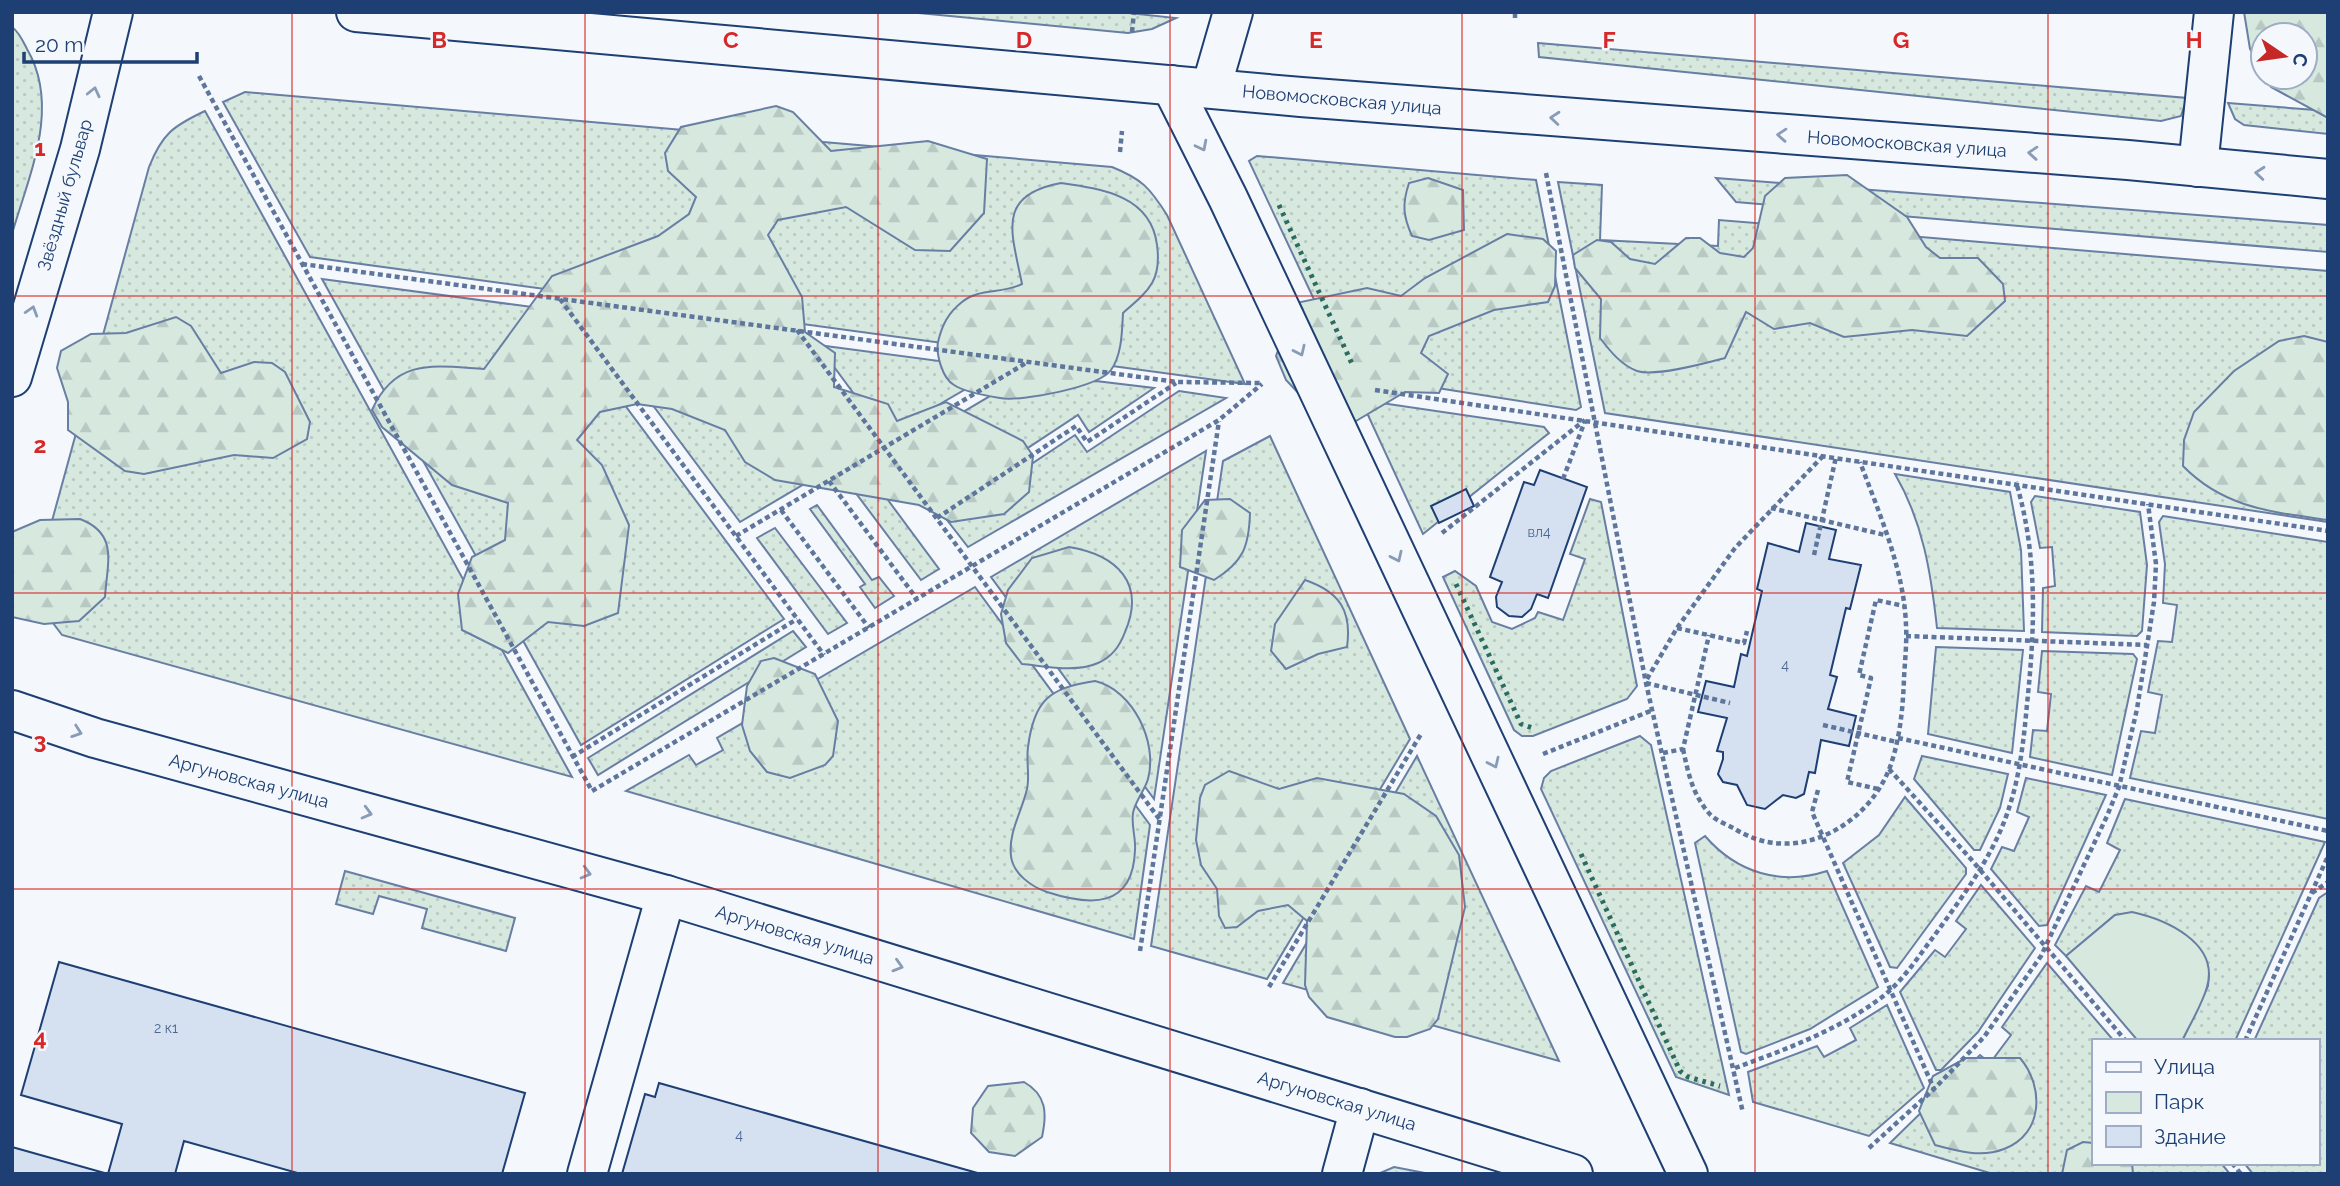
<svg xmlns="http://www.w3.org/2000/svg" width="2340" height="1186" viewBox="0 0 2340 1186" font-family="Raleway,sans-serif">
  <style>
    .grass { fill: url(#grass-dots); stroke: #687fa3; stroke-width: 2 }
    .forest { fill: url(#forest-firs); stroke: #687fa3; stroke-width: 2 }
    .park { fill: #d7e8df; stroke: #687fa3; stroke-width: 2 }
    .building { fill: #d5e0f0; stroke: #1d3f73; stroke-width: 2 }
    .lines { fill: none; stroke-linecap: round; stroke-linejoin: round }
    .minor-casing { stroke: #1d3f73; stroke-width: 42 }
    .major-casing { stroke: #1d3f73; stroke-width: 42 }
    .path { stroke: #5e769c; stroke-width: 4.5; stroke-dasharray: 5 3.5; stroke-linecap: butt }
    .minor { stroke: #f4f7fb; stroke-width: 38 }
    .major { stroke: #f4f7fb; stroke-width: 38 }
    .hedge { stroke: #2c6c60; stroke-width: 5; stroke-dasharray: 3.5 5; stroke-linecap: butt }
    .fence { stroke: #1d3f73; stroke-width: 2; stroke-dasharray: 9 3.5; stroke-linecap: butt }
    .oneway { stroke: #889bb7 }
    .grid { fill: none; stroke: #d62828; stroke-width: 2; stroke-opacity: 0.55 }
    .labels { text-anchor: middle; stroke-width: 5; stroke-linejoin: round; paint-order: stroke }
    .number-label { font-size: 14px; fill: #4b6792 }
    .street-label { font-size: 18px; fill: #1d3f73; stroke: #f4f7fb }
    .grid-label { font-size: 23px; text-anchor: middle; font-weight: bold; fill: #d62828; stroke: #f4f7fb; stroke-width: 5; stroke-linejoin: round; paint-order: stroke }
  </style>
  <defs>
    <pattern id="grass-dots" width="8" height="8" patternUnits="userSpaceOnUse" patternTransform="scale(1.75)"><rect width="8" height="8" fill="#d7e8df"/><path d="M2 2h.1M6 6h.1" fill="none" stroke="#b8c8c3" stroke-width="1.8" stroke-linecap="round"/></pattern>
    <pattern id="forest-firs" width="22" height="20" patternUnits="userSpaceOnUse" patternTransform="scale(1.75)"><rect width="22" height="20" fill="#d7e8df"/><path d="M5 1l3.5 6h-7zM16 11l3.5 6h-7z" fill="#b8c8c3"/></pattern>
  </defs>
  <rect width="100%" height="100%" fill="#f4f7fb"/>
  <g class="grass">
    <path d="M908 12H1119L1176 18 1152 29 1128 33Z"/>
    <path d="M12 27C19 32 23 41 27 49 61 107 29 175 12 234Z"/>
    <path d="M1538 43 2187 98 2181 116 2161 121 1539 57Z"/>
    <path d="M245 92 1112 167C1142 179 1150 188 1167 215L1245 384 310 257 223 102Z"/>
    <path d="M2228 103 2328 111V134L2244 125 2235 119Z"/>
    <path d="M205 111 572 777 62 635 44 611 38 572 149 167C162 134 173 126 205 111Z"/>
    <path d="M1257 156 1536 180 1581 407 1576 410 1349 374 1249 161Z"/>
    <path d="M1716 178 2328 225V252L1736 202Z"/>
    <path d="M1558 182 1602 185 1600 240 1718 246 1719 220 2328 271V522L1605 413Z"/>
    <path d="M322 279 554 310 784 619 581 745Z"/>
    <path d="M584 313 870 445 740 522Z"/>
    <path d="M818 345 1000 369 885 436Z"/>
    <path d="M1029 373 1154 388 1089 432 1078 415 938 507 897 451Z"/>
    <path d="M1179 391 1226 398 968 547 947 520 1075 435 1087 452Z"/>
    <path d="M1361 400 1544 427 1549 433 1423 534Z"/>
    <path d="M1270 436 1410 739 1267 979 1151 946 1223 461Z"/>
    <path d="M1206 451 1154 799 991 577Z"/>
    <path d="M868 473 939 569 921 580 849 484Z"/>
    <path d="M1895 474 2010 492 2021 550 2024 631 1937 628C1931 573 1923 522 1895 474Z"/>
    <path d="M2035 496 2140 512 2147 565 2142 631 2137 636 2042 632 2043 588 2055 586 2052 547 2040 548 2031 502Z"/>
    <path d="M1590 499 1601 502 1637 686 1627 699 1533 736H1522L1514 730 1443 577 1455 571 1476 586 1492 622 1512 629 1535 618 1538 612 1563 620 1585 559 1570 554Z"/>
    <path d="M817 505 872 580 879 577 894 596 875 608 860 587 865 584 810 509Z"/>
    <path d="M2163 516 2328 542V819L2130 778 2141 731 2155 733 2162 695 2148 692 2158 641 2172 642 2177 605 2163 603 2165 564 2159 522Z"/>
    <path d="M775 528 847 623 828 634 757 538Z"/>
    <path d="M975 587 1150 825 1134 939 626 791 689 755 696 765 723 750 717 738Z"/>
    <path d="M793 631 806 647 598 775 588 758Z"/>
    <path d="M1936 647 2023 650 2012 753 1928 734Z"/>
    <path d="M2042 651 2133 654 2137 659 2112 775 2030 757 2033 730 2047 731 2051 694 2038 692Z"/>
    <path d="M1640 736 1651 745 1729 1095 1676 1077 1541 789 1544 778 1551 771Z"/>
    <path d="M1417 756 1559 1061 1283 983Z"/>
    <path d="M1922 756 2008 774 2000 808 1980 850H1974L1914 779Z"/>
    <path d="M2026 778 2106 795 2047 925 2039 926 1991 869 2002 847 2014 851 2029 817 2017 812Z"/>
    <path d="M1905 797 1966 868V874L1897 968 1890 967 1843 863 1879 835Z"/>
    <path d="M2125 799 2325 842 2235 1041H2182L2208 986 2209 974 2115 915 2066 956 2055 945 2086 886 2099 892 2120 850 2107 843Z"/>
    <path d="M1705 836C1737 873 1781 886 1827 871L1878 987 1810 1029 1746 1054 1741 1052 1695 843Z"/>
    <path d="M345 871 515 918 506 951 422 928 427 909 379 896 373 914 336 904Z"/>
    <path d="M1981 885 2035 948 1978 1032 1941 1070H1936L1900 992 1935 950 1945 957 1966 929 1956 921Z"/>
    <path d="M2328 892V1174H2253L2244 1163H2317V1041H2254L2319 898Z"/>
    <path d="M2047 963 2114 1041H2093V1163H2221L2230 1174H1993L1890 1143 1980 1055 1990 1063 2011 1035 2002 1027Z"/>
    <path d="M1887 1005 1924 1088 1869 1136 1753 1102 1748 1072 1817 1046 1824 1057 1856 1040 1850 1028Z"/>
    <path d="M1394 1167 1430 1174H1378Z"/>
  </g>
  <g class="forest">
    <path d="M2244 12H2328V118L2271 87 2266 77H2305V35H2263V72L2250 49Z"/>
    <path d="M776 106 793 112 831 151 928 141 987 159 984 213 950 251 915 250 846 207 778 220 768 235 802 297 805 332 835 353 834 387 888 404 897 421 946 402 1023 441 1033 456 1029 492 1004 514 951 522 919 505 775 480 745 462 725 430 672 409 637 404 600 412 577 440 602 465 629 525 618 613 584 626 548 622 508 653 462 630 458 594 472 557 505 540 508 503 452 485 382 427 372 410C396 357 435 366 484 369L552 276 658 236 689 214 696 197 668 171 665 153 681 127Z"/>
    <path d="M1847 175 1907 217 1926 247 1940 258H1978L2003 284 2005 301 1967 336 1912 330 1844 337 1810 323 1774 329 1746 312 1725 358C1706 363 1656 377 1637 371 1621 365 1610 351 1600 338L1601 299 1575 268 1573 255 1597 240 1611 242 1630 259 1655 264 1686 238H1700L1720 253 1744 257 1753 248 1765 196 1785 178Z"/>
    <path d="M1428 178 1463 190 1464 230 1429 240 1412 236C1403 216 1402 204 1409 183Z"/>
    <path d="M1061 183C1103 189 1151 196 1157 245 1162 281 1148 291 1123 313 1122 331 1122 355 1111 370 1099 387 1021 402 1000 398 987 396 965 392 954 385 942 378 936 354 938 342 942 325 948 313 962 302 978 288 1003 294 1022 284 1012 233 995 195 1061 183Z"/>
    <path d="M1507 234 1543 239 1556 251 1555 286 1548 302 1494 310 1429 336 1421 353 1448 374 1439 393 1405 392 1356 421 1318 414 1286 380 1276 356 1296 303 1367 288 1401 296 1425 278Z"/>
    <path d="M176 317 191 326 221 373 254 362 272 363 285 372 310 422 307 439 273 458 234 455 144 474 125 471 68 430V402L57 368 61 351 91 334 126 333Z"/>
    <path d="M2304 336 2328 342V520C2272 512 2224 508 2183 466L2184 440 2194 412 2234 371 2279 341Z"/>
    <path d="M1230 499 1250 513C1249 547 1243 562 1214 580L1180 567 1182 530 1205 500Z"/>
    <path d="M80 519C119 534 107 563 105 597L79 621 44 624 12 617V532L40 520Z"/>
    <path d="M1069 547C1117 555 1146 583 1125 632 1120 646 1112 657 1098 663 1076 673 1045 666 1022 664L1006 643 1001 614 1008 590 1032 558Z"/>
    <path d="M1305 580C1340 592 1352 611 1347 647L1318 654 1286 669 1271 651 1275 624Z"/>
    <path d="M774 658 815 674 838 721 833 756 825 765 790 778 767 772 750 751 742 725 747 686 761 661Z"/>
    <path d="M1095 681C1133 690 1158 742 1148 779 1145 790 1135 801 1133 813 1131 825 1136 838 1135 850 1133 909 1090 906 1047 892 1032 887 1013 874 1011 856 1008 833 1022 811 1027 789 1030 776 1026 761 1028 747 1034 700 1049 688 1095 681Z"/>
    <path d="M1229 771 1279 789 1317 778 1404 794 1436 816 1459 855 1465 907 1438 1019 1430 1029 1407 1037H1395L1327 1017 1309 997 1305 985 1307 921 1288 905 1258 911 1237 927 1225 928 1219 916 1217 889 1201 865 1196 840 1200 798 1205 785Z"/>
    <path d="M1966 1058H2020C2044 1086 2044 1134 2004 1149 1981 1158 1957 1151 1935 1145L1919 1111 1933 1076Z"/>
    <path d="M1024 1082C1047 1095 1047 1114 1042 1137L1015 1156 989 1152 971 1133 973 1108 988 1086Z"/>
    <path d="M2083 1142 2093 1143V1163H2132L2133 1174H2062L2067 1150Z"/>
  </g>
  <path class="park" d="M2132 912C2164 919 2220 942 2207 987 2202 1005 2190 1024 2182 1041H2138L2066 956 2115 915Z"/>
  <g class="building">
    <path d="M1540 470 1587 487 1548 598 1537 594 1531 609 1522 617 1509 616 1497 607 1496 597 1502 582 1490 577 1524 482 1534 485Z"/>
    <path d="M1466 489 1474 506 1439 523 1431 506Z"/>
    <path d="M1806 523 1836 530 1829 559 1861 565 1850 609 1846 608 1830 675 1837 677 1828 709 1856 716 1849 746 1821 740 1815 773 1809 772 1804 794 1796 798 1783 795 1765 809 1747 805 1737 785 1723 782 1718 774 1723 759V752L1717 751 1727 718 1698 712 1706 681 1734 687 1741 654 1747 656 1762 591 1757 589 1768 543 1799 552Z"/>
    <path d="M59 962 525 1093 502 1174H301L184 1141 175 1174H108L122 1124 21 1095Z"/>
    <path d="M659 1083 981 1174H622L645 1094 655 1097Z"/>
    <path d="M12 1147 108 1174H109H12Z"/>
  </g>
  <g class="lines">
    <g class="minor-casing">
      <g id="minor">
        <path d="M1171 85 1228 198 1688 1174"/>
        <path d="M1211 88 1233 12"/>
        <path d="M2198 167 2214 12"/>
        <path d="M12 377 80 149 113 12"/>
        <path d="M587 1174 666 895"/>
        <path d="M1342 1174 1360 1108"/>
      </g>
    </g>
    <g class="major-casing">
      <g id="major">
        <path d="M356 12 1301 97 2128 160 2328 179"/>
        <path d="M12 710 95 738 666 895 1573 1174"/>
      </g>
    </g>
    <g class="path">
      <path d="M1515 18V12"/>
      <path d="M1132 32 1134 12"/>
      <path d="M199 76 592 791 1219 420 1262 384"/>
      <path d="M1120 152 1122 131"/>
      <path d="M1546 173 1646 683 1743 1113"/>
      <path d="M302 264 1177 382 1261 383"/>
      <path d="M560 299 824 655"/>
      <path d="M797 330 1160 820"/>
      <path d="M1375 390 2328 531"/>
      <path d="M1563 479 1585 421"/>
      <path d="M829 481 917 599"/>
      <path d="M1771 508 1885 535"/>
      <path d="M781 510 869 628"/>
      <path d="M937 518 1076 426 1087 442 1176 383"/>
      <path d="M1442 533 1585 420"/>
      <path d="M736 536 1026 363"/>
      <path d="M1814 555 1836 457"/>
      <path d="M1677 628 1744 643 1747 631"/>
      <path d="M1906 636 2147 645"/>
      <path d="M1647 679 1677 628 1735 548 1824 455"/>
      <path d="M1646 683 1730 703"/>
      <path d="M1823 725 1897 742"/>
      <path d="M1898 738 2328 831"/>
      <path d="M1683 749C1688 772 1692 793 1708 812 1714 820 1726 824 1735 829 1794 866 1867 828 1890 767 1900 739 1903 708 1904 678 1905 660 1907 642 1906 625 1904 569 1879 513 1860 462"/>
      <path d="M1663 753 1683 749 1709 635"/>
      <path d="M1543 754 1653 710"/>
      <path d="M572 757 797 619"/>
      <path d="M1889 769 1970 858 2126 1041"/>
      <path d="M1878 789 1847 782 1871 678 1859 675 1876 600 1904 606"/>
      <path d="M1818 790 1812 812 1934 1089"/>
      <path d="M2312 893 2328 882"/>
      <path d="M1140 951 1219 421"/>
      <path d="M1269 987 1421 734"/>
      <path d="M2245 1041 2328 856"/>
      <path d="M1735 1068C1784 1050 1836 1031 1878 1000 1901 984 1918 957 1934 936 1963 896 1994 855 2009 808 2020 775 2024 738 2027 704 2035 629 2038 555 2016 482"/>
      <path d="M1869 1148 1934 1089 1984 1037 2041 956 2107 816 2119 787 2137 709 2154 602 2156 564 2148 504"/>
      <path d="M2232 1163 2241 1174"/>
    </g>
    <use href="#minor" class="minor"/>
    <use href="#major" class="major"/>
    <g class="hedge">
      <path d="M1279 205 1353 366"/>
      <path d="M1456 584 1521 724 1533 728"/>
      <path d="M1581 854 1680 1071 1688 1077 1720 1086"/>
    </g>
    <path class="fence" d="M2326 55H2328"/>
  </g>
  <defs><path id="oneway-chevron" d="M-2-3.5L2.5 0L-2 3.5" fill="none" stroke-width="1.6" stroke-linecap="round" stroke-linejoin="round" transform="scale(1.75)"/></defs>
  <g class="oneway">
    <use href="#oneway-chevron" transform="translate(94 92) rotate(-77)"/>
    <use href="#oneway-chevron" transform="translate(1555 118) rotate(-175)"/>
    <use href="#oneway-chevron" transform="translate(1782 135) rotate(-176)"/>
    <use href="#oneway-chevron" transform="translate(1202 146) rotate(63)"/>
    <use href="#oneway-chevron" transform="translate(2033 153) rotate(-176)"/>
    <use href="#oneway-chevron" transform="translate(2260 173) rotate(-175)"/>
    <use href="#oneway-chevron" transform="translate(32 311) rotate(-73)"/>
    <use href="#oneway-chevron" transform="translate(1300 351) rotate(65)"/>
    <use href="#oneway-chevron" transform="translate(1397 557) rotate(65)"/>
    <use href="#oneway-chevron" transform="translate(77 732) rotate(19)"/>
    <use href="#oneway-chevron" transform="translate(1494 763) rotate(65)"/>
    <use href="#oneway-chevron" transform="translate(367 813) rotate(15)"/>
    <use href="#oneway-chevron" transform="translate(586 873) rotate(15)"/>
    <use href="#oneway-chevron" transform="translate(898 966) rotate(17)"/>
  </g>
  <path class="grid" d="M292 12V1174M585 12V1174M878 12V1174M1170 12V1174M1462 12V1174M1755 12V1174M2048 12V1174M12 296H2328M12 593H2328M12 889H2328"/>
  <g class="labels">
    <g class="number-label">
      <text x="1539" y="537">вл4</text>
      <text x="1785" y="670">4</text>
      <text x="166" y="1033">2 к1</text>
      <text x="739" y="1140">4</text>
    </g>
    <g class="street-label">
      <text transform="translate(1342 100) rotate(5)" y="6">Новомосковская улица</text>
      <text transform="translate(1907 144) rotate(4)" y="6">Новомосковская улица</text>
      <text transform="translate(65 195) rotate(-74)" y="6">Звёздный бульвар</text>
      <text transform="translate(249 781) rotate(15)" y="6">Аргуновская улица</text>
      <text transform="translate(795 935) rotate(17)" y="6">Аргуновская улица</text>
      <text transform="translate(1337 1101) rotate(17)" y="6">Аргуновская улица</text>
    </g>
  </g>
  <g class="grid-label">
    <text x="439" y="48">B</text>
    <text x="731" y="48">C</text>
    <text x="1024" y="48">D</text>
    <text x="1316" y="48">E</text>
    <text x="1609" y="48">F</text>
    <text x="1901" y="48">G</text>
    <text x="2194" y="48">H</text>
    <text x="40" y="156">1</text>
    <text x="40" y="453">2</text>
    <text x="40" y="749">3</text>
    <text x="40" y="1046">4</text>
  </g>
  <rect width="2340" height="1186" fill="none" stroke="#1d3f73" stroke-width="28"/>
  <rect x="2092" y="1039" width="228" height="126" fill="#f4f7fb" stroke="#9eadc5" stroke-width="2"/>
  <rect x="2106" y="1062" width="35" height="10" fill="#f4f7fb" stroke="#9eadc5" stroke-width="2"/>
  <text x="2154" y="1074" font-size="21" fill="#1d3f73">Улица</text>
  <rect x="2106" y="1092" width="35" height="21" fill="#d7e8df" stroke="#9eadc5" stroke-width="2"/>
  <text x="2154" y="1109" font-size="21" fill="#1d3f73">Парк</text>
  <rect x="2106" y="1126" width="35" height="21" fill="#d5e0f0" stroke="#9eadc5" stroke-width="2"/>
  <text x="2154" y="1144" font-size="21" fill="#1d3f73">Здание</text>
  <g transform="translate(2284 56) rotate(103)"><circle r="33" fill="#f4f7fb" stroke="#9eadc5" stroke-width="2"/>
  <path d="M0-5L12 26L0 18L-12 26Z" fill="#c62828"/>
  <text y="-10" font-size="19" font-weight="bold" text-anchor="middle" fill="#1d3f73">С</text>
  </g>
  <path d="M24 52v10h173v-10" fill="none" stroke="#1d3f73" stroke-width="3.5"/>
  <text x="35" y="52" font-size="21" fill="#1d3f73" stroke="#f4f7fb" stroke-width="5" paint-order="stroke">20 m</text>
</svg>
